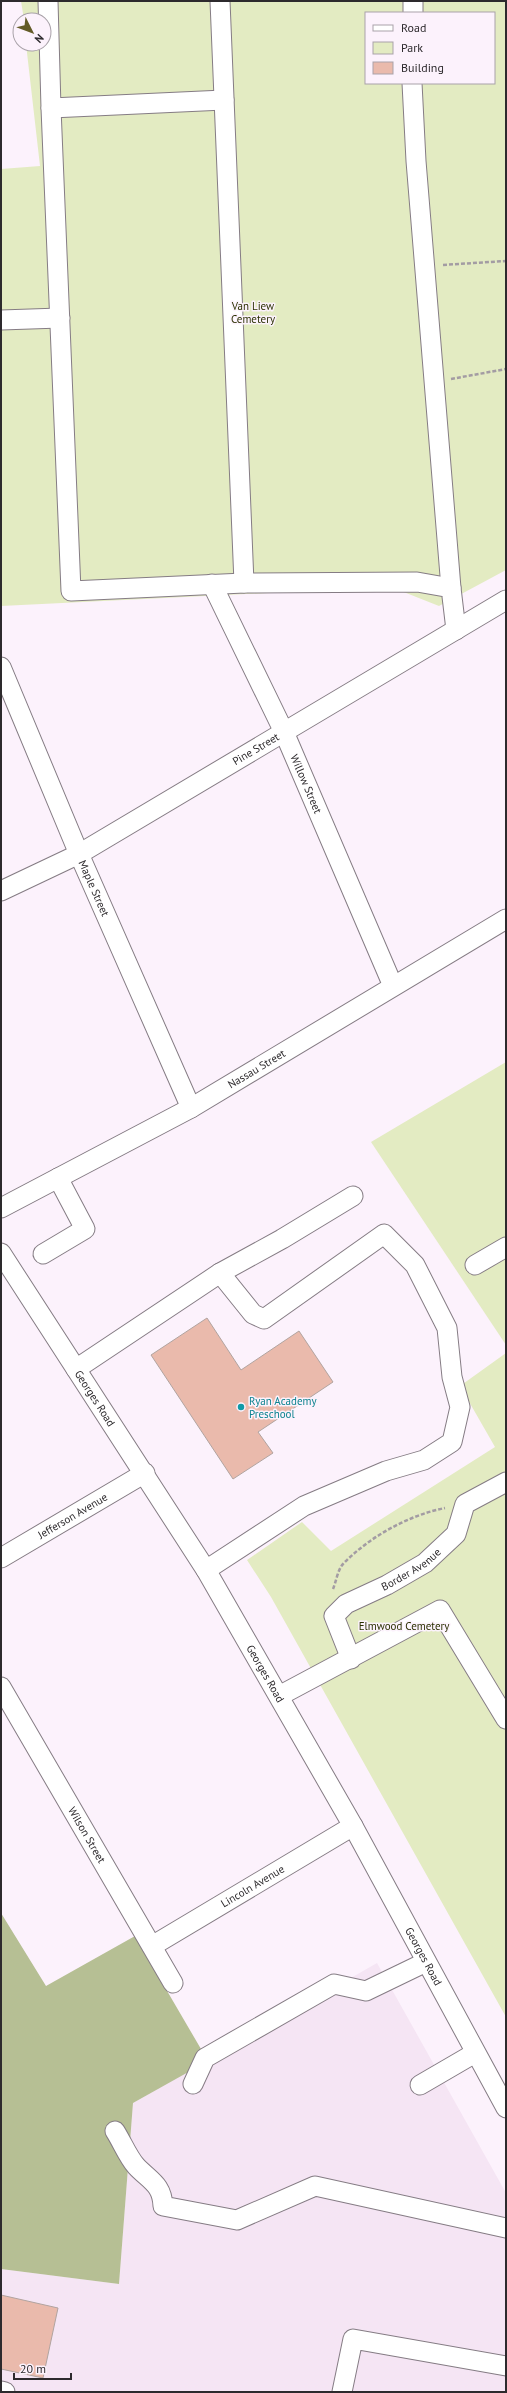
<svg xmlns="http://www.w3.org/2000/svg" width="507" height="2393" viewBox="0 0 507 2393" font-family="'PT Sans',sans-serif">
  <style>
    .built { fill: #f5e5f4 }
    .green { fill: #e3ebc2; fill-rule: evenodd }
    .forest { fill: #b6bf94 }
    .building { fill: #eabaac; stroke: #b1a4a0 }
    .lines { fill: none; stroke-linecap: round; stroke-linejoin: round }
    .minor-casing { stroke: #857c84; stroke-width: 21 }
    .path { stroke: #a39ca3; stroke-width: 2.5; stroke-dasharray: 4 2; stroke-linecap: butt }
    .minor { stroke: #fff; stroke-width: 19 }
    .culture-dot { fill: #0f9aa8; stroke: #fcf2fc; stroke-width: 1.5 }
    .labels { text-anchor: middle; stroke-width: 3; stroke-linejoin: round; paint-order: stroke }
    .park-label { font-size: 11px; fill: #2a3000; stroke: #fcf2fc }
    .street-label { font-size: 11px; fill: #2d2a2d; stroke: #fcf2fc }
    .culture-label { font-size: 11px; fill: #0d838f; stroke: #fcf2fc; text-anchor: start }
  </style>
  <rect width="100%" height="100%" fill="#fcf2fc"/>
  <path class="built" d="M377 1963 506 2193V2392H1V2269L119 2284 133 2103Z"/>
  <g class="green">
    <path d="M21 1H506V570L439 606 391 587 1 606V169L40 166 26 44H44V20H24ZM366 13H494V83H366Z"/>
    <path d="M506 1062V1345L371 1142Z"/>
    <path d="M506 1353V2017L271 1597 247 1560 302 1522 331 1551 495 1447 460 1386Z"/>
  </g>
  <path class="forest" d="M1 1913 46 1986 135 1936 208 2061 133 2103 119 2284 1 2269Z"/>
  <g class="building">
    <path d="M207 1318 241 1370 299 1331 333 1382 258 1432 273 1453 233 1479 151 1355Z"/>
    <path d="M1 2295 58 2308 43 2378 1 2369Z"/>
  </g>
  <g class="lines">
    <g class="minor-casing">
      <g id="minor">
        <path d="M48 1 51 108 224 100"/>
        <path d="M220 1 244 583"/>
        <path d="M413 13V1"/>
        <path d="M412 83 416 161 451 588"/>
        <path d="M51 108 71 591 244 583 417 582 451 588 456 630"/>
        <path d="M1 320 60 318"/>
        <path id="s1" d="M212 584 284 732 393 986"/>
        <path id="s2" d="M1 667 79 854 191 1108"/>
        <path id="s3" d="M1 891 79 854 506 600"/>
        <path id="s4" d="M1 1208 191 1108 506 919"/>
        <path id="s5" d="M1 1253 206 1570 353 1826 506 2108"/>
        <path d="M43 1254 85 1229 58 1178"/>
        <path d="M475 1265 506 1247"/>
        <path d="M76 1369 220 1273 282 1239 353 1196"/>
        <path id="s6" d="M1 1558 145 1473"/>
        <path d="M206 1570 304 1506 386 1471 424 1460 452 1442 460 1407 452 1377 447 1328 415 1265 384 1234 264 1319 253 1314 220 1273"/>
        <path id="s7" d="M351 1659 334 1616 346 1604 387 1585 425 1563 456 1534 465 1504 506 1482"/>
        <path id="s8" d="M1 1687 173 1983"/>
        <path d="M279 1696 440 1610 506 1719"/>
        <path id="s9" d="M152 1946 353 1826"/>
        <path d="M193 2084 205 2058 334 1984 366 1991 426 1962"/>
        <path d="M420 2085 475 2053"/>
        <path d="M115 2131C122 2142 128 2157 136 2166 150 2181 162 2184 163 2206L237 2220 315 2186 506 2228"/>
        <path d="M1 2391 5 2392"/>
        <path d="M342 2392 353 2339 506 2366"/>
      </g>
    </g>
    <g class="path">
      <path d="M443 265 506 261"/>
      <path d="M451 379 506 369"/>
      <path d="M333 1589C336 1582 338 1569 343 1564 369 1537 409 1515 445 1508"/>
    </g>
    <use href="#minor" class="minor"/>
  </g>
  <circle class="culture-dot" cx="241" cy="1407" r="4"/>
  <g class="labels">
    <g class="park-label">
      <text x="253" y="310">Van Liew<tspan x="253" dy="13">Cemetery</tspan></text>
      <text x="404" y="1630">Elmwood Cemetery</text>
    </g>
    <g class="street-label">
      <text dy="4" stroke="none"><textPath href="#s3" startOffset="292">Pine Street</textPath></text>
      <text dy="4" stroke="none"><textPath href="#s1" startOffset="221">Willow Street</textPath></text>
      <text dy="4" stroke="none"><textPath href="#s2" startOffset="240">Maple Street</textPath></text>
      <text dy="4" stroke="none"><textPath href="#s4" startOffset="291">Nassau Street</textPath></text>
      <text dy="4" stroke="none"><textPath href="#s5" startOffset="173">Georges Road</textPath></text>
      <text dy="4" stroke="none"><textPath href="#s6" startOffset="83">Jefferson Avenue</textPath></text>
      <text dy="4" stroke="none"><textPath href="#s7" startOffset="137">Border Avenue</textPath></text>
      <text dy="4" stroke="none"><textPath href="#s5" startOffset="497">Georges Road</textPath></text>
      <text dy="4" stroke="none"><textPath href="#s8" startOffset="171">Wilson Street</textPath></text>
      <text dy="4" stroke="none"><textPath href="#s9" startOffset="117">Lincoln Avenue</textPath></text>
      <text dy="4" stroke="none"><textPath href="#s5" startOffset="821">Georges Road</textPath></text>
    </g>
    <g class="culture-label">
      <text x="249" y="1405">Ryan Academy<tspan x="249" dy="13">Preschool</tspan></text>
    </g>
  </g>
  <rect width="507" height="2393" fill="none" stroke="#2d2a2d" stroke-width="4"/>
  <rect x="365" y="12" width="130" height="72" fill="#fcf2fc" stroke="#a9a2a9"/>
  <rect x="373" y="25" width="20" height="6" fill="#ffffff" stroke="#a9a2a9"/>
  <text x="401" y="32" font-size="12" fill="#2d2a2d">Road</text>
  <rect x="373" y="42" width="20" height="12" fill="#e3ebc2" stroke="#a9a2a9"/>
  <text x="401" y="52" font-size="12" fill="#2d2a2d">Park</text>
  <rect x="373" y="62" width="20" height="12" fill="#eabaac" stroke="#a9a2a9"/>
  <text x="401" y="72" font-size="12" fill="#2d2a2d">Building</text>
  <g transform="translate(32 32) rotate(132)"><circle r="19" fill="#fcf2fc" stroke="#a9a2a9"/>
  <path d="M0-3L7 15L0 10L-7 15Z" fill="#635b27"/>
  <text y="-6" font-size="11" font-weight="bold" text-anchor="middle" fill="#2d2a2d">N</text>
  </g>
  <path d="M14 2373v6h57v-6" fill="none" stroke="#2d2a2d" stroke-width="2"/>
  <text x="20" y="2373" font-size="12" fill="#2d2a2d" stroke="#fcf2fc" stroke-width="3" paint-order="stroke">20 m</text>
</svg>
